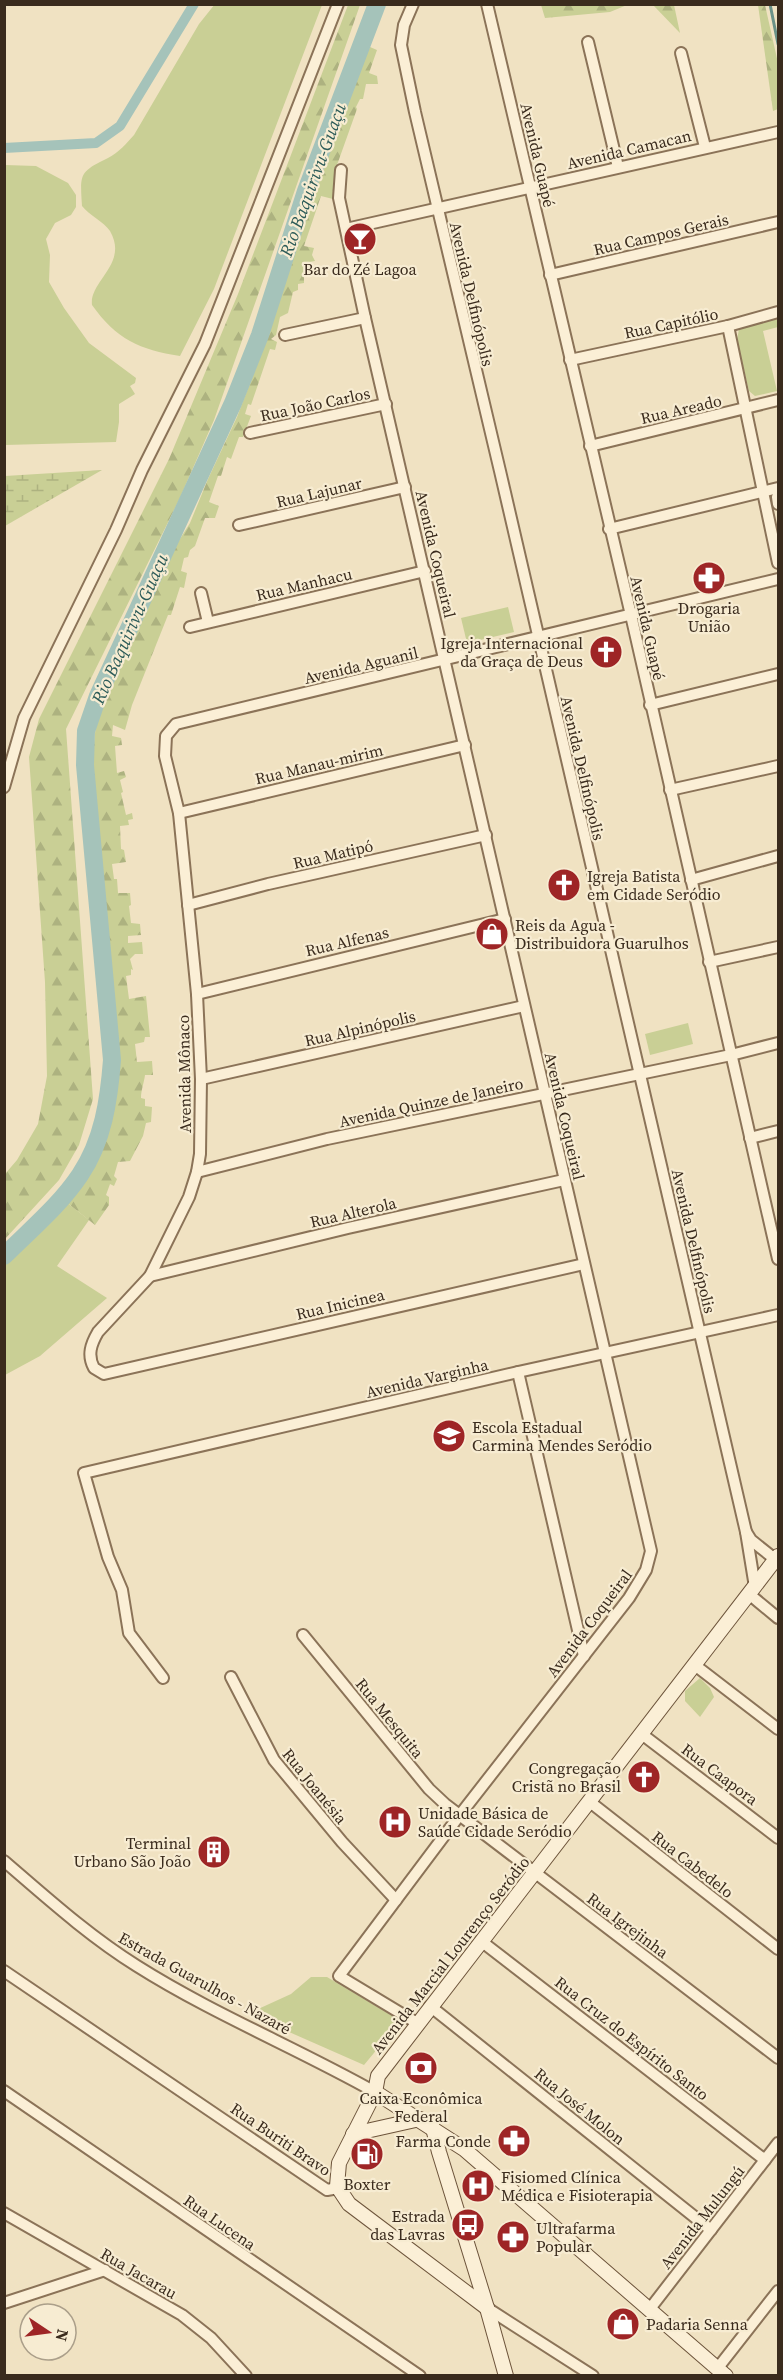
<svg xmlns="http://www.w3.org/2000/svg" width="783" height="2380" viewBox="0 0 783 2380" font-family="'Source Serif 4',serif">
  <style>
    .green { fill: #c9cf95 }
    .forest { fill: url(#forest-firs) }
    .wetland { fill: url(#wetland-marsh) }
    .lines { fill: none; stroke-linecap: round; stroke-linejoin: round }
    .stream { stroke: #6b9288; stroke-width: 3 }
    .canal { stroke: #a5c3ba; stroke-width: 10 }
    .river { stroke: #a5c3ba; stroke-width: 18 }
    .minor-casing { stroke: #8b7358; stroke-width: 14 }
    .secondary-casing { stroke: #6d543b; stroke-width: 16 }
    .minor { stroke: #fbefd6; stroke-width: 10 }
    .secondary { stroke: #fbefd6; stroke-width: 14 }
    .labels { text-anchor: middle; stroke-width: 4.5; stroke-linejoin: round; paint-order: stroke }
    .street-label { font-size: 16px; fill: #3a2b1d; stroke: #f7ecd2 }
    .poi-label { font-size: 16px; fill: #3a2b1d; stroke: #f7ecd2; text-anchor: start }
    .water-label { font-size: 18px; font-style: italic; fill: #2c5b58; stroke: #f7ecd2 }
  </style>
  <defs>
    <pattern id="forest-firs" width="22" height="20" patternUnits="userSpaceOnUse" patternTransform="scale(1.5)"><rect width="22" height="20" fill="#c9cf95"/><path d="M5 1l3.5 6h-7zM16 11l3.5 6h-7z" fill="#adb280"/></pattern>
    <pattern id="wetland-marsh" width="20" height="14" patternUnits="userSpaceOnUse" patternTransform="scale(1.5)"><rect width="20" height="14" fill="#c9cf95"/><path d="M1 5h8M5 5V1M11 12h8M15 12V8" fill="none" stroke="#adb280"/></pattern>
  </defs>
  <rect width="100%" height="100%" fill="#f0e2c2"/>
  <g class="green">
    <path d="M215 4 322 5 214 289 180 356C140 350 116 339 92 305 89 281 129 264 110 231 104 222 89 215 82 206 80 174 79 172 108 158 119 152 126 144 134 135L199 24Z"/>
    <path d="M5 165 36 166 68 183 76 195V207L71 215 55 223 46 239 50 255 49 282 64 308 89 343 136 378 135 383 130 386 135 394 119 404V422L116 442 5 445Z"/>
    <path d="M778 315V327L763 331 777 391 755 396 749 391 737 340 739 329 743 324Z"/>
    <path d="M508 607 514 632 467 643 461 618Z"/>
    <path d="M688 1023 693 1044 650 1055 645 1034Z"/>
    <path d="M61 1198 89 1220 57 1266 107 1298 40 1356 5 1375V1255Z"/>
    <path d="M700 1678 710 1688 714 1697 700 1717 685 1701V1691Z"/>
    <path d="M311 1977H327L404 2023 393 2030 364 2065 280 2028 256 2010 291 1994Z"/>
  </g>
  <g class="forest">
    <path d="M348 5H360L214 420 179 500 66 729 93 1099 79 1145 59 1180 5 1239V1174L17 1160 38 1124 47 1076 45 982 29 757 39 719 169 459 238 294Z"/>
    <path d="M541 5V4L627 5 610 12 545 18Z"/>
    <path d="M653 5H674L680 33Z"/>
    <path d="M758 5H765L778 63V109L773 111Z"/>
    <path d="M370 47 377 50 369 73 377 76 378 84H366L363 99H360L356 107 357 109 337 165V179L333 199 321 196 304 246 314 248 312 255 315 261 309 262 304 272V283L298 284V290L293 292 288 313 280 317 276 335 271 339 277 342 275 350 270 349 251 405 248 404 245 414 251 416 243 437H239L231 459 227 457 221 476H218L209 502 219 506 215 518H205L195 546 190 550 188 557 184 558 181 571 187 573 184 588 180 587 171 615H168L132 705 125 730 113 725 112 736 121 738 122 745 115 746 117 773 124 771 126 777 120 780 123 792 121 793 126 815 132 813 133 819 128 820 129 825 120 826 121 849 124 850 126 862 112 864 114 879H117L118 893H130L131 905 129 906 131 923 140 924 141 935 128 936V943L142 942 143 954H135L130 959 133 970 131 969V975L126 976 129 999 146 996 150 1037H145L144 1042 135 1044 137 1062 152 1061 153 1075H145C144 1083 141 1090 141 1098L145 1099V1106L152 1107 151 1122 146 1123 143 1136 130 1161 118 1162 114 1176 117 1179 114 1186 110 1184 106 1195 109 1197V1205L95 1225 65 1201 89 1173 104 1140 118 1060 103 913 101 861 92 816 91 770 98 706 126 640 173 550 190 523 208 479 237 417 262 352 292 252 321 176 353 79Z"/>
  </g>
  <path class="wetland" d="M102 470 5 526V476Z"/>
  <g class="lines">
    <path class="stream" d="M770 4 778 44"/>
    <path class="canal" d="M4 148 96 143 120 126 194 4"/>
    <path class="river" d="M4 1256C30 1230 60 1205 80 1175 103 1141 109 1100 112 1060L85 765 86 731 98 696 233 403 260 335 306 191 377 4"/>
    <g class="minor-casing">
      <g id="minor">
        <path d="M413 4 404 25 401 45 415 112 500 471 746 1532"/>
        <path d="M487 4 631 615 778 1259"/>
        <path d="M588 42 618 167"/>
        <path d="M681 53 705 147"/>
        <path d="M341 170 339 198 365 318 651 1551 646 1570 629 1598 459 1816 339 1976 417 2023"/>
        <path d="M346 229 778 132"/>
        <path d="M550 275 778 222"/>
        <path d="M728 326 778 563"/>
        <path d="M285 335 365 318"/>
        <path d="M570 360 728 326 778 312"/>
        <path d="M250 433 386 404"/>
        <path d="M590 446 778 400"/>
        <path d="M777 497 778 504"/>
        <path d="M239 525 405 487"/>
        <path d="M609 529 778 488"/>
        <path d="M201 593 208 622"/>
        <path d="M190 627 425 571"/>
        <path d="M650 705 778 674"/>
        <path d="M4 787 24 718 116 530 142 470 205 344 338 4"/>
        <path d="M670 790 778 766"/>
        <path d="M179 813 465 745"/>
        <path d="M691 880 778 856"/>
        <path d="M188 905 268 884 486 835"/>
        <path d="M709 962 778 947"/>
        <path d="M197 994 505 919"/>
        <path d="M201 1079 524 1006"/>
        <path d="M750 1138 778 1131"/>
        <path d="M197 1172 327 1139 731 1055 778 1043"/>
        <path d="M584 1264 104 1374 94 1368C87 1355 91 1344 98 1332L150 1276 189 1197 197 1172 200 1154 201 1079 197 994 179 813 165 756 166 736 176 724 778 579"/>
        <path d="M150 1276 348 1228 564 1180"/>
        <path d="M518 1372 584 1656"/>
        <path d="M755 1587 746 1532 751 1540 776 1560"/>
        <path d="M749 1594 778 1618"/>
        <path d="M303 1635 429 1789 445 1804 778 2058"/>
        <path d="M696 1666 778 1729"/>
        <path d="M231 1677 274 1760 342 1842 396 1900"/>
        <path d="M163 1678 129 1633 122 1590 108 1557 84 1473 518 1372 778 1315"/>
        <path d="M643 1735 778 1838"/>
        <path d="M590 1802 778 1949"/>
        <path d="M4 1861C47 1898 89 1936 137 1966 213 2014 297 2048 375 2092"/>
        <path d="M481 1941 765 2160"/>
        <path d="M4 1971 327 2190 338 2188"/>
        <path d="M430 2006 711 2230"/>
        <path d="M4 2091 420 2376"/>
        <path d="M4 2213 182 2315 211 2338 246 2376"/>
        <path d="M4 2303 105 2270"/>
        <path d="M487 2308 593 2376"/>
        <path d="M649 2310 778 2143"/>
        <path d="M717 2369 778 2291"/>
      </g>
    </g>
    <g class="secondary-casing">
      <g id="secondary">
        <path d="M375 2092 464 2149 726 2376"/>
        <path d="M433 2128 439 2152 487 2308 506 2376"/>
        <path d="M353 2134 420 2119"/>
        <path d="M487 2308 349 2204 337 2186 339 2163 375 2092 378 2076 778 1556"/>
      </g>
    </g>
    <use href="#minor" class="minor"/>
    <use href="#secondary" class="secondary"/>
  </g>
  <defs>
    <g id="bar-disc" transform="scale(1.725)"><circle r="9.5" fill="#9e2526" stroke="#f7ecd2"/><path d="M-6-5H6L.8 .8V4.5H3.5V6h-7V4.5H-.8V.8Z" fill="#fff"/></g>
    <g id="pharmacy-disc" transform="scale(1.725)"><circle r="9.5" fill="#9e2526" stroke="#f7ecd2"/><path d="M-2-6h4v4h4v4h-4v4h-4v-4h-4v-4h4Z" fill="#fff"/></g>
    <g id="church-disc" transform="scale(1.725)"><circle r="9.5" fill="#9e2526" stroke="#f7ecd2"/><path d="M-1.2-6h2.4v3.5h3.3v2.4h-3.3V6h-2.4V-.1h-3.3v-2.4h3.3Z" fill="#fff"/></g>
    <g id="shop-disc" transform="scale(1.725)"><circle r="9.5" fill="#9e2526" stroke="#f7ecd2"/><path d="M-5-2.5h2.3a2.7 3.5 0 0 1 5.4 0H5L5.5 6h-11ZM-1.5-2.5h3a1.5 2.3 0 0 0-3 0Z" fill="#fff"/></g>
    <g id="school-disc" transform="scale(1.725)"><circle r="9.5" fill="#9e2526" stroke="#f7ecd2"/><path d="M0-5L7-2L0 1L-7-2ZM-4 1L0 2.5L4 1V4Q0 6-4 4Z" fill="#fff"/></g>
    <g id="hospital-disc" transform="scale(1.725)"><circle r="9.5" fill="#9e2526" stroke="#f7ecd2"/><path d="M-5-5h3v3.5h4V-5h3V5h-3V1.5h-4V5h-3Z" fill="#fff"/></g>
    <g id="building-disc" transform="scale(1.725)"><circle r="9.5" fill="#9e2526" stroke="#f7ecd2"/><path d="M-4-6H4V6H1V3H-1V6H-4ZM-2.5-4.3h1.7v1.8h-1.7ZM.8-4.3h1.7v1.8H.8ZM-2.5-1h1.7V.8h-1.7ZM.8-1h1.7V.8H.8Z" fill="#fff"/></g>
    <g id="bank-disc" transform="scale(1.725)"><circle r="9.5" fill="#9e2526" stroke="#f7ecd2"/><path d="M-6-4H6V4H-6ZM0-2.3a2.3 2.3 0 1 0 0 4.6a2.3 2.3 0 1 0 0-4.6Z" fill="#fff"/></g>
    <g id="fuel-disc" transform="scale(1.725)"><circle r="9.5" fill="#9e2526" stroke="#f7ecd2"/><path d="M-5.5-6h7V0h2V4h1.3V-2.5L3-4.5l.8-.8L6-3V5H2.5V1h-1V6h-7ZM-4.2-4.7v3.2H.2V-4.7Z" fill="#fff"/></g>
    <g id="bus-disc" transform="scale(1.725)"><circle r="9.5" fill="#9e2526" stroke="#f7ecd2"/><path d="M-5-6H5V4H4V6H2V4H-2V6H-4V4H-5ZM-3.5-4V0h7V-4ZM-3.5 1.2v1.5H-2V1.2ZM2 1.2v1.5H3.5V1.2Z" fill="#fff"/></g>
  </defs>
  <g fill-rule="evenodd">
    <use href="#bar-disc" x="360" y="239"/>
    <use href="#pharmacy-disc" x="709" y="578"/>
    <use href="#church-disc" x="606" y="652"/>
    <use href="#church-disc" x="564" y="885"/>
    <use href="#shop-disc" x="492" y="934"/>
    <use href="#school-disc" x="449" y="1436"/>
    <use href="#church-disc" x="644" y="1777"/>
    <use href="#hospital-disc" x="395" y="1822"/>
    <use href="#building-disc" x="214" y="1852"/>
    <use href="#bank-disc" x="421" y="2068"/>
    <use href="#pharmacy-disc" x="514" y="2141"/>
    <use href="#fuel-disc" x="367" y="2154"/>
    <use href="#hospital-disc" x="478" y="2186"/>
    <use href="#bus-disc" x="468" y="2225"/>
    <use href="#pharmacy-disc" x="513" y="2237"/>
    <use href="#shop-disc" x="623" y="2324"/>
  </g>
  <g class="labels">
    <g class="street-label">
      <text transform="translate(629 149) rotate(-13)" y="6">Avenida Camacan</text>
      <text transform="translate(538 155) rotate(77)" y="6">Avenida Guapé</text>
      <text transform="translate(661 234) rotate(-13)" y="6">Rua Campos Gerais</text>
      <text transform="translate(472 294) rotate(77)" y="6">Avenida Delfinópolis</text>
      <text transform="translate(671 323) rotate(-12)" y="6">Rua Capitólio</text>
      <text transform="translate(315 404) rotate(-12)" y="6">Rua João Carlos</text>
      <text transform="translate(681 409) rotate(-13)" y="6">Rua Areado</text>
      <text transform="translate(319 492) rotate(-13)" y="6">Rua Lajunar</text>
      <text transform="translate(436 554) rotate(77)" y="6">Avenida Coqueiral</text>
      <text transform="translate(304 584) rotate(-13)" y="6">Rua Manhacu</text>
      <text transform="translate(648 628) rotate(77)" y="6">Avenida Guapé</text>
      <text transform="translate(361 665) rotate(-13)" y="6">Avenida Aguanil</text>
      <text transform="translate(319 764) rotate(-13)" y="6">Rua Manau-mirim</text>
      <text transform="translate(583 768) rotate(77)" y="6">Avenida Delfinópolis</text>
      <text transform="translate(333 854) rotate(-13)" y="6">Rua Matipó</text>
      <text transform="translate(347 941) rotate(-13)" y="6">Rua Alfenas</text>
      <text transform="translate(360 1028) rotate(-13)" y="6">Rua Alpinópolis</text>
      <text transform="translate(184 1074) rotate(-91)" y="6">Avenida Mônaco</text>
      <text transform="translate(431 1102) rotate(-12)" y="6">Avenida Quinze de Janeiro</text>
      <text transform="translate(565 1116) rotate(77)" y="6">Avenida Coqueiral</text>
      <text transform="translate(353 1212) rotate(-13)" y="6">Rua Alterola</text>
      <text transform="translate(694 1241) rotate(77)" y="6">Avenida Delfinópolis</text>
      <text transform="translate(340 1304) rotate(-13)" y="6">Rua Inicinea</text>
      <text transform="translate(427 1378) rotate(-13)" y="6">Avenida Varginha</text>
      <text transform="translate(589 1623) rotate(-53)" y="6">Avenida Coqueiral</text>
      <text transform="translate(390 1718) rotate(51)" y="6">Rua Mesquita</text>
      <text transform="translate(720 1774) rotate(37)" y="6">Rua Caapora</text>
      <text transform="translate(315 1786) rotate(51)" y="6">Rua Joanésia</text>
      <text transform="translate(693 1864) rotate(38)" y="6">Rua Cabedelo</text>
      <text transform="translate(628 1925) rotate(37)" y="6">Rua Igrejinha</text>
      <text transform="translate(450 1955) rotate(-52)" y="6">Avenida Marcial Lourenço Seródio</text>
      <text transform="translate(205 1983) rotate(29)" y="6">Estrada Guarulhos - Nazaré</text>
      <text transform="translate(632 2038) rotate(38)" y="6">Rua Cruz do Espírito Santo</text>
      <text transform="translate(580 2106) rotate(39)" y="6">Rua José Molon</text>
      <text transform="translate(281 2139) rotate(34)" y="6">Rua Buriti Bravo</text>
      <text transform="translate(702 2217) rotate(-52)" y="6">Avenida Mulungú</text>
      <text transform="translate(220 2222) rotate(35)" y="6">Rua Lucena</text>
      <text transform="translate(139 2273) rotate(30)" y="6">Rua Jacarau</text>
    </g>
    <g class="poi-label">
      <text x="360" y="275" text-anchor="middle">Bar do Zé Lagoa</text>
      <text x="709" y="614" text-anchor="middle">Drogaria<tspan x="709" dy="18">União</tspan></text>
      <text x="583" y="649" text-anchor="end">Igreja Internacional<tspan x="583" dy="18">da Graça de Deus</tspan></text>
      <text x="587" y="882">Igreja Batista<tspan x="587" dy="18">em Cidade Seródio</tspan></text>
      <text x="515" y="931">Reis da Agua -<tspan x="515" dy="18">Distribuidora Guarulhos</tspan></text>
      <text x="472" y="1433">Escola Estadual<tspan x="472" dy="18">Carmina Mendes Seródio</tspan></text>
      <text x="621" y="1774" text-anchor="end">Congregação<tspan x="621" dy="18">Cristã no Brasil</tspan></text>
      <text x="418" y="1819">Unidade Básica de<tspan x="418" dy="18">Saúde Cidade Seródio</tspan></text>
      <text x="191" y="1849" text-anchor="end">Terminal<tspan x="191" dy="18">Urbano São João</tspan></text>
      <text x="421" y="2104" text-anchor="middle">Caixa Econômica<tspan x="421" dy="18">Federal</tspan></text>
      <text x="491" y="2147" text-anchor="end">Farma Conde</text>
      <text x="501" y="2183">Fisiomed Clínica<tspan x="501" dy="18">Médica e Fisioterapia</tspan></text>
      <text x="367" y="2190" text-anchor="middle">Boxter</text>
      <text x="445" y="2222" text-anchor="end">Estrada<tspan x="445" dy="18">das Lavras</tspan></text>
      <text x="536" y="2234">Ultrafarma<tspan x="536" dy="18">Popular</tspan></text>
      <text x="646" y="2330">Padaria Senna</text>
    </g>
    <g class="water-label">
      <text transform="translate(313 180) rotate(-70)" y="6">Rio Baquirivu-Guaçu</text>
      <text transform="translate(130 629) rotate(-66)" y="6">Rio Baquirivu-Guaçu</text>
    </g>
  </g>
  <rect width="783" height="2380" fill="none" stroke="#3a2b1d" stroke-width="12"/>
  <g transform="translate(48 2332) rotate(103)"><circle r="28" fill="#f7ecd2" stroke="#ab9f8a" stroke-width="1.5"/>
  <path d="M0-4.5L10 22L0 15L-10 22Z" fill="#9e2526"/>
  <text y="-9" font-size="16" font-weight="bold" text-anchor="middle" fill="#3a2b1d">N</text>
  </g>
</svg>
